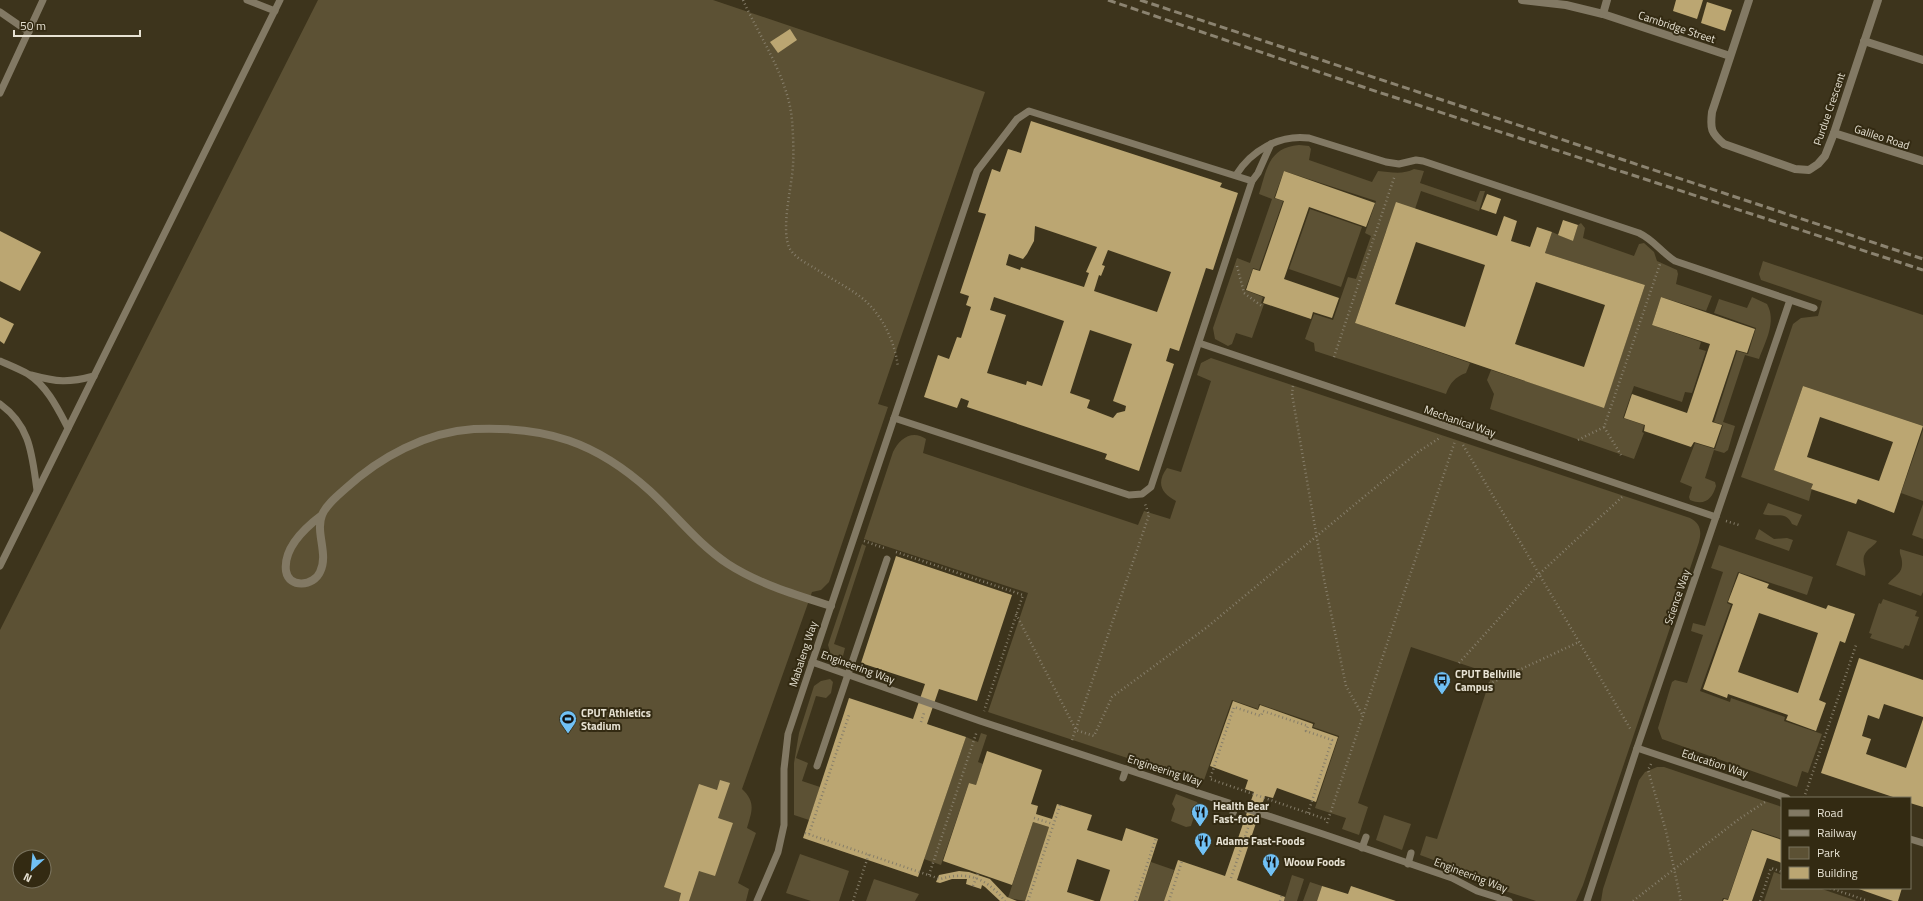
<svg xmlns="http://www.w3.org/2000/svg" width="1923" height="901" viewBox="0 0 1923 901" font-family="'Titillium Web',sans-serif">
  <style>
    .green { fill: #5c5134; fill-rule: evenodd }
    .building { fill: #bba672; fill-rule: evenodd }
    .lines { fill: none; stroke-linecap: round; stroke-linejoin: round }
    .path { stroke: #867e6a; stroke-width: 2.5; stroke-dasharray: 1 3; stroke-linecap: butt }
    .lane { stroke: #827964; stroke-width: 7 }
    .street { stroke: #827964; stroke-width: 8 }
    .rail { stroke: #8b8370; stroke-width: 3; stroke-dasharray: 8 4; stroke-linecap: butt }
    .labels { text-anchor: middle; stroke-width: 4; stroke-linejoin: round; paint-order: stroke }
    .street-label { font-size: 11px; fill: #e7e2d3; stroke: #332a12 }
    .poi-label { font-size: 11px; font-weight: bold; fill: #e7e2d3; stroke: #332a12; text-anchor: start }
  </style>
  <rect width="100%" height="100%" fill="#3d341c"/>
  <g class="green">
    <path d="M318 0H713L985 92 878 404 888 407 829 582 821 590 812 592 742 789C756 802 752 811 747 828L756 833 738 883 749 889 746 901H0V630ZM20 857H44V881H20Z"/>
    <path d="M1299 145 1309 146 1311 149 1309 160 1372 182 1378 171C1390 172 1403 175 1414 169L1424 171 1420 183 1476 202 1480 191H1485L1479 211 1421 191 1415 209 1386 231 1355 323 1470 363 1466 373C1455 377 1450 383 1446 394L1315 351 1314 343 1305 339 1314 314 1333 320 1348 277 1356 279 1371 236 1365 233 1376 201 1284 171 1274 198 1283 201 1259 270 1253 268 1245 290 1263 297 1261 303 1264 304 1252 338 1236 333 1232 344 1228 346 1215 339 1213 328 1237 258 1250 263 1272 199 1259 194C1267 169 1268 148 1299 145Z"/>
    <path d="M1310 209 1362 227 1341 287 1289 269Z"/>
    <path d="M1581 223 1585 228 1583 238 1634 256 1639 244 1644 243 1654 252 1657 261 1677 270 1678 274 1676 284 1712 296 1706 311 1661 297 1652 325 1701 342 1699 349 1706 351 1692 393 1685 392 1682 402 1634 386 1623 418 1644 425 1642 432 1644 433 1634 459 1490 409 1494 394 1487 380 1491 370 1604 407 1645 285 1545 253 1552 232 1573 241 1578 225Z"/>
    <path d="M1763 261 1923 315V426L1803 386 1774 470 1813 484 1809 501 1741 477 1793 324 1801 318 1818 316 1822 301 1761 280 1759 274Z"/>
    <path d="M1752 297 1767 304C1777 322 1765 342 1759 359L1745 355 1723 422 1735 426 1728 450 1724 453 1714 450 1705 478 1715 482 1716 486C1712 499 1705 506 1690 500L1689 497 1692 487 1680 482 1695 443 1715 449 1723 425 1714 422 1737 351 1748 354 1756 328 1714 313 1719 299 1747 308Z"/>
    <path d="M1211 358 1690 518C1700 523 1702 531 1699 542L1583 885 1576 901H1536L1471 880 1447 865 1420 855 1426 836 1437 839 1492 674 1411 647 1358 803 1368 807 1359 835 1342 829 1346 818 1315 808 1339 736 1313 727 1315 723 1259 704 1258 709 1232 700 1203 783 988 712 1028 593 864 539 893 452C899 439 912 429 926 439L923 453 1138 525 1144 511 1170 519 1176 501C1161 493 1156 483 1167 468L1181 472 1211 381 1197 375 1201 363Z"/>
    <path d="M1923 430V501L1901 493Z"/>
    <path d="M1768 503 1802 515 1797 526 1792 524C1786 510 1774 518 1763 514Z"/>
    <path d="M1923 504V539L1912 535Z"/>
    <path d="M1759 529 1774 539 1787 538 1793 540 1789 551 1755 539Z"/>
    <path d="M1848 531 1877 541C1875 546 1867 548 1864 556 1862 563 1867 570 1865 576L1836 565Z"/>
    <path d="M862 544 866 546 834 644 845 648 842 660 838 661 831 655 828 645Z"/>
    <path d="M1719 545 1813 577 1807 595 1738 572 1727 603 1731 605 1700 691 1730 702 1731 698 1785 717 1784 721 1822 734 1808 773 1802 771 1797 787 1662 739 1658 728 1672 682 1675 680 1687 683 1703 635 1691 631 1693 623 1705 626 1723 572 1711 568Z"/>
    <path d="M1900 549 1923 556V592L1921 596 1888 584C1894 576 1903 574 1902 562 1902 557 1899 554 1900 549Z"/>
    <path d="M1883 599 1917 611 1915 616 1919 617 1909 646 1905 645 1903 649 1870 638 1872 634 1869 633 1879 603 1881 604Z"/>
    <path d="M830 679 833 682 831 693 826 698 816 696 796 758 808 763 802 781 820 787 809 820 794 815V763L799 733 814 686 821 681Z"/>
    <path d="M981 733 987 735 978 762 983 764 976 785 969 783 941 865 924 859 966 737 978 742Z"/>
    <path d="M1657 767H1664L1782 807V839L1752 829 1728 899 1723 898 1722 901H1601L1603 889 1639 780 1645 772Z"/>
    <path d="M1176 794 1197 802 1198 804 1191 826 1186 827 1171 821 1175 809 1172 804Z"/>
    <path d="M1384 815 1411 824 1402 850 1376 840Z"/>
    <path d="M1033 822 1049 827 1025 901 1008 898Z"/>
    <path d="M800 854 849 871 839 901H811L786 893Z"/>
    <path d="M1151 862 1174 870 1164 901H1138Z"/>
    <path d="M1774 872 1782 875V888H1819L1857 901H1764Z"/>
    <path d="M1292 875 1304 879 1297 901H1284Z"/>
    <path d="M874 879 919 894 915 901H866Z"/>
    <path d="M1310 882 1322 886 1317 901H1303Z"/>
  </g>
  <g class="building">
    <path d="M1676 0H1703L1697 19 1673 11Z"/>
    <path d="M1707 2 1732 10 1725 31 1701 23Z"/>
    <path d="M790 29 797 40 778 53 770 42Z"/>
    <path d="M1031 121 1222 183 1220 187 1238 193 1213 270 1206 268 1179 351 1170 348 1166 361 1174 364 1139 471 1105 459 1107 454 967 407 969 401 961 398 957 408 924 397 938 355 949 359 957 337 961 338 971 307 966 305 969 296 960 293 986 214 978 212 992 169 1000 172 1008 149 1021 153ZM1035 226 1097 247 1086 272 1089 273 1084 287 1021 267 1020 270 1006 265 1009 254 1023 259 1027 254 1034 241ZM1108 250 1171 272 1157 312 1094 291 1099 275 1101 276 1105 266 1102 265ZM994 297 1064 321 1042 386 1027 381 1026 385 987 373 1006 315 990 310ZM1090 330 1132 344 1113 401 1126 406 1125 411 1117 413 1113 418 1087 408 1090 400 1070 393Z"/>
    <path d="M1284 171 1375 203 1366 227 1309 207 1284 279 1339 298 1332 318 1313 312 1311 319 1263 303 1265 297 1246 290 1253 269 1260 271 1284 201 1275 198Z"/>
    <path d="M1487 194 1501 199 1496 214 1481 209Z"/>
    <path d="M1396 202 1497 236 1504 216 1517 221 1511 241 1530 247 1537 227 1552 232 1545 253 1645 285 1604 408 1355 323ZM1416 242 1485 265 1465 327 1395 304ZM1536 282 1605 305 1584 367 1515 344Z"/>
    <path d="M1563 220 1578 225 1573 241 1558 235Z"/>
    <path d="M0 231 41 252 20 291 0 281Z"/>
    <path d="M1661 297 1755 329 1747 353 1736 350 1712 422 1722 425 1714 448 1694 442 1691 447 1644 431 1645 425 1624 418 1632 394 1687 413 1710 344 1652 325Z"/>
    <path d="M0 317 14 324 4 344 0 341Z"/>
    <path d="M1803 386 1923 426 1894 513 1858 499 1856 504 1811 489 1813 484 1774 470ZM1820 417 1893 442 1879 481 1807 457Z"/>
    <path d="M896 556 1012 595 977 701 939 689 927 724 966 737 918 877 803 838 849 698 913 719 925 684 861 663Z"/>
    <path d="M1739 573 1769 584 1767 588 1826 609 1828 605 1855 614 1845 643 1840 641 1819 700 1826 703 1816 731 1786 720 1788 715 1728 694 1727 698 1703 689 1733 604 1728 602ZM1759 613 1818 633 1798 693 1738 672Z"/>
    <path d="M1859 658 1923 680V717L1884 704 1879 719 1868 715 1862 736 1871 739 1866 754 1906 768 1923 719V807L1910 803V798H1896L1821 773Z"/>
    <path d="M1233 701 1258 710 1260 705 1313 724 1312 728 1338 737 1316 802 1277 788 1273 798 1265 796 1237 880 1285 897 1284 901H1164L1178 860 1225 876 1254 792 1245 789 1248 780 1210 766Z"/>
    <path d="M987 751 1042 770 1031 804 1038 806 1036 814 1052 819 1057 804 1092 815 1087 830 1122 841 1126 828 1158 839 1138 901H1100L1110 870 1077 859 1067 892 1095 901H1025L1049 827 1033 822 1012 885 943 861 969 783 976 785Z"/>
    <path d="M720 780 730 783 718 818 733 823 715 876 699 871 689 901H679L681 893 664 887 699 784 717 790Z"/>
    <path d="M1752 830 1782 840V863L1767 858 1752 901H1723L1724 899 1728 900Z"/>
    <path d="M959 871 969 872 990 879 1007 897 1017 901H1000L985 887 982 885 981 889 966 884 967 879H952L940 883 936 882 939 875Z"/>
    <path d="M1322 886 1348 894 1351 886 1396 901H1317Z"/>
    <path d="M1856 888H1902L1898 901H1893Z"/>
  </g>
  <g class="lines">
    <g class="path">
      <path d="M743 0C760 38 788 77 792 120 793 134 794 150 793 165 792 187 780 230 790 249 795 258 808 264 816 269 831 279 848 287 862 298 882 314 895 342 898 367"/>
      <path d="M1237 266 1244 293 1263 307"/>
      <path d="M1334 357 1395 175"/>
      <path d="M1293 386 1292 394 1324 579 1346 686 1363 716"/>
      <path d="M1604 427 1621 455"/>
      <path d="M1578 440 1604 427 1660 264"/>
      <path d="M1463 445 1631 730"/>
      <path d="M1726 521 1739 525"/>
      <path d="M864 541 884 548"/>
      <path d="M896 552 1023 595 984 711"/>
      <path d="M1016 614 1076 730 1094 736 1112 697 1206 628 1418 452 1441 437"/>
      <path d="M1459 663 1536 577 1622 497"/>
      <path d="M1489 684 1579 642"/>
      <path d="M921 722 924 713"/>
      <path d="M1072 740 1149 515 1145 504"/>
      <path d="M1651 764 1648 770 1666 831 1681 901"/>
      <path d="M1804 798 1856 645"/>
      <path d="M1308 813 1332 740 1306 731 1308 726 1263 711 1261 716 1234 707 1210 779 1328 820"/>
      <path d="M1034 818 1053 824"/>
      <path d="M1327 823 1455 441"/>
      <path d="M805 833 940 879C945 878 950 876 956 876 977 874 992 885 1005 901"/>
      <path d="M809 834 849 715"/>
      <path d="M929 875 977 731"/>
      <path d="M1231 878 1250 822"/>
      <path d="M973 886 978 873"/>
      <path d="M1830 888 1868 901"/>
      <path d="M853 901 869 854"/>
      <path d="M1028 901 1060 805"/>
      <path d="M1135 901 1156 838"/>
      <path d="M1169 901 1182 861"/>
      <path d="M1280 901 1282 895"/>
      <path d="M1633 901 1739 819 1765 802"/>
      <path d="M1760 901 1771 868 1782 872"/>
    </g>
    <g class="lane">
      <path d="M247 0 275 11"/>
      <path d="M0 12 29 32"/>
      <path d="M0 93 43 0"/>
      <path d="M1236 175C1251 151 1279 134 1309 138L1386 162 1399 164 1416 160 1423 161 1639 233C1654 240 1662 253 1675 261L1814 308"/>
      <path d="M1199 343 1716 517"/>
      <path d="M0 361C9 365 19 369 28 374 47 386 58 409 68 428"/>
      <path d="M31 375C57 382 68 383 94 376"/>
      <path d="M0 404C31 426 32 456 37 490"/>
      <path d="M894 418 1129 495 1142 494 1151 487 1252 181 1258 173 1271 144"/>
      <path d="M0 566 280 0"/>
      <path d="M812 662 980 721 1323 834 1452 878 1477 891 1509 901"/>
      <path d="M1637 748 1787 798"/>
      <path d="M817 766 887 559"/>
      <path d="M1123 778 1126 769"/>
      <path d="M1233 813 1236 805"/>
      <path d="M1910 839 1923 843"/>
      <path d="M1362 848 1366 837"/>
      <path d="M1408 864 1411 853"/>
      <path d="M757 901 778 852 784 825V769L788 734 977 171 1017 119 1029 111 1252 181"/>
      <path d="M1587 901 1637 748 1790 300"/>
    </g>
    <g class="street">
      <path d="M1522 0 1566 5 1603 14 1730 56"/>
      <path d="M1749 0 1712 112C1710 129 1711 133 1724 144L1795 169 1809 170 1818 164 1825 156 1834 133 1878 0"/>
      <path d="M1603 14 1607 0"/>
      <path d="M1864 41 1923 60"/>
      <path d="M1834 133 1923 161"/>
      <path d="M322 515C306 527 283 548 286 571 289 589 314 586 320 572 329 554 315 533 322 515 326 505 337 496 345 489 380 457 426 432 474 429 546 426 596 442 650 491 676 515 698 544 728 564 759 584 796 595 831 606"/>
    </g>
    <g class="rail">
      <path d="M1108 0 1369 89 1923 270"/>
      <path d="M1140 0 1923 259"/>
    </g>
  </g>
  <defs>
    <g id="bus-pin" transform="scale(0.9)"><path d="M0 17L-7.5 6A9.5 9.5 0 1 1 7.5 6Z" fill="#71c1f5" stroke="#332a12"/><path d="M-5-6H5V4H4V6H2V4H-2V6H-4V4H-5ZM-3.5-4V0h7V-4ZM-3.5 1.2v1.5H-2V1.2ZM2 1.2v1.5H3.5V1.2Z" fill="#111"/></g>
    <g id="stadium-pin" transform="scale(0.9)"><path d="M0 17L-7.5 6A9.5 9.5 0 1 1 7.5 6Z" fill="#71c1f5" stroke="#332a12"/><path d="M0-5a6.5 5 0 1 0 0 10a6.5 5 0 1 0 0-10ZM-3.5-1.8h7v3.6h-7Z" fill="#111"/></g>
    <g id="restaurant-pin" transform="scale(0.9)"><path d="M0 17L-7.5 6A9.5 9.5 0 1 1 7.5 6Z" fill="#71c1f5" stroke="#332a12"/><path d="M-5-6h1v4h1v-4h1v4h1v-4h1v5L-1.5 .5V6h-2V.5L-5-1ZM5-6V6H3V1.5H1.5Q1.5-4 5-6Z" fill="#111"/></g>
  </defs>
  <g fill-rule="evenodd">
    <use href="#bus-pin" x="1442" y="680"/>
    <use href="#stadium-pin" x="568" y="719"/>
    <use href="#restaurant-pin" x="1200" y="812"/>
    <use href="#restaurant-pin" x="1203" y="841"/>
    <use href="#restaurant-pin" x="1271" y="862"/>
  </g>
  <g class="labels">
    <g class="street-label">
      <text transform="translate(1677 27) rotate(18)" y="4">Cambridge Street</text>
      <text transform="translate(1829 109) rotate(-71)" y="4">Purdue Crescent</text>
      <text transform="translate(1882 137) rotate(18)" y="4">Galileo Road</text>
      <text transform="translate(1460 421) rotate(19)" y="4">Mechanical Way</text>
      <text transform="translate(1677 597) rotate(-71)" y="4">Science Way</text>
      <text transform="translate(803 654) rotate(-72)" y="4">Mabaleng Way</text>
      <text transform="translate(858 667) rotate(20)" y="4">Engineering Way</text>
      <text transform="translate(1715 763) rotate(18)" y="4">Education Way</text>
      <text transform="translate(1165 770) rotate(18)" y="4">Engineering Way</text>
      <text transform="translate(1471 875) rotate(21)" y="4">Engineering Way</text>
    </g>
    <g class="poi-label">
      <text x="1455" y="678">CPUT Bellville<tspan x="1455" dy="13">Campus</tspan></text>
      <text x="581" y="717">CPUT Athletics<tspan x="581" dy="13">Stadium</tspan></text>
      <text x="1213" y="810">Health Bear<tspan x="1213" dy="13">Fast-food</tspan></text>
      <text x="1216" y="845">Adams Fast-Foods</text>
      <text x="1284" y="866">Woow Foods</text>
    </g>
  </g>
  <rect x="1781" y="797" width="130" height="92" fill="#332a12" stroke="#7b745f"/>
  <rect x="1789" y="810" width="20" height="6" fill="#827964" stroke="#7b745f"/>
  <text x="1817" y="817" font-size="12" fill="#e7e2d3">Road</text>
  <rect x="1789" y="830" width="20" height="6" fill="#8b8370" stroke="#7b745f"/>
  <text x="1817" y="837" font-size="12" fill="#e7e2d3">Railway</text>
  <rect x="1789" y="847" width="20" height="12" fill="#5c5134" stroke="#7b745f"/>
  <text x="1817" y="857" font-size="12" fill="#e7e2d3">Park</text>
  <rect x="1789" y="867" width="20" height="12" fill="#bba672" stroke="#7b745f"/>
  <text x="1817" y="877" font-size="12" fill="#e7e2d3">Building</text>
  <g transform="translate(32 869) rotate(207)"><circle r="19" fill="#332a12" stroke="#7b745f"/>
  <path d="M0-3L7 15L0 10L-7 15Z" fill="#71c1f5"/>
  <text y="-6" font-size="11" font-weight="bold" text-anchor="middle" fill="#e7e2d3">N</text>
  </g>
  <path d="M14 30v6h126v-6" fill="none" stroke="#e7e2d3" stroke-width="2"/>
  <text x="20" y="30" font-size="12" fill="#e7e2d3" stroke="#332a12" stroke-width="3" paint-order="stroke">50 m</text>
</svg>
